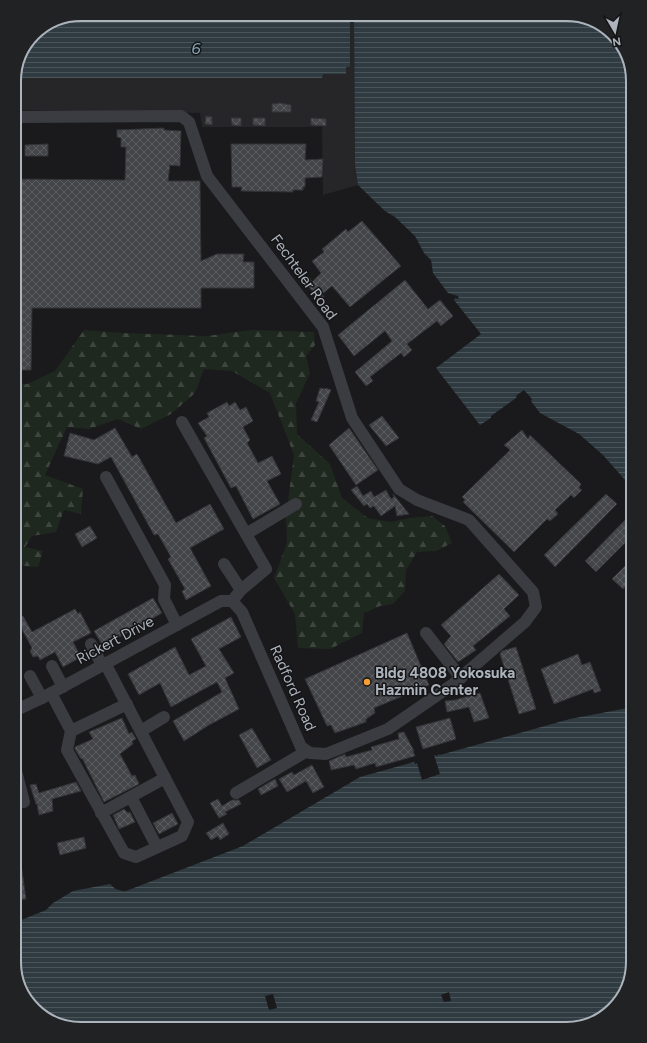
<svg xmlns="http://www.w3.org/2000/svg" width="647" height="1043" viewBox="0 0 647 1043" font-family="Figtree,sans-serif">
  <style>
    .built { fill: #262629 }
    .forest { fill: url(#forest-firs) }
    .water { fill: url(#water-rules); fill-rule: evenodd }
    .building { fill: url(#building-cross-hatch); stroke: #343438 }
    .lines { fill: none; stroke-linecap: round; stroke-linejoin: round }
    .minor { stroke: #3a3c41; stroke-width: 12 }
    .poi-dot { fill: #f89d35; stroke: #151517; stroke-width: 1.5 }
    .labels { text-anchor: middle; stroke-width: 3; stroke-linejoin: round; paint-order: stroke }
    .street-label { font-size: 15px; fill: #acb3bc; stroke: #151517 }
    .poi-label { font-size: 15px; font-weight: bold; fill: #acb3bc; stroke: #151517; text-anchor: start }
    .water-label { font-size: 16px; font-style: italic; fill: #82a6b8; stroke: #151517 }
    .rim { fill: none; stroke: #acb3bc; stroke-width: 2 }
  </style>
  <defs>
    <pattern id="forest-firs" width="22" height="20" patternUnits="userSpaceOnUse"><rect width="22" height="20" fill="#1f281f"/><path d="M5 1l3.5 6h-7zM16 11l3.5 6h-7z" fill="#3d453e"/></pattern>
    <pattern id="water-rules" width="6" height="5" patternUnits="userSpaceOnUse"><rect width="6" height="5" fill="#2f3b41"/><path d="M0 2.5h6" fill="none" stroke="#4a555a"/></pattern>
    <pattern id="building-cross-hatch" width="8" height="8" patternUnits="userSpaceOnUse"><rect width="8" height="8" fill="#444549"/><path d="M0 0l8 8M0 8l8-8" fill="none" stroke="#5c5d61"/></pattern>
  </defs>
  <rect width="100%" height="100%" fill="#1a1a1c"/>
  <path class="built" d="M354 16 355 165 358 185 323 195 322 127H202L200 113 14 110V77L34 34 56 19Z"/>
  <path class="forest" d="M84 330 123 333 207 336 251 330 314 332 315 345 306 356 310 373 296 403 297 434 330 464 342 498 368 518 391 522 409 518 432 516 445 526 452 543 436 551 417 552 406 570 405 591 393 604 380 606 364 613 362 633 330 649 298 648 295 614 274 578 287 543 286 517 294 455 270 393 232 371 204 369 195 393 171 414 141 429 118 419 89 429 67 427 45 475 83 489 81 514 64 510 56 532 32 536 25 547 43 551 38 567 14 565V385L27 384 55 371Z"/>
  <g class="water">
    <path d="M570 14 603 25 626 51 633 82V486L626 481 603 455 579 434 540 413 531 401 532 399 524 390 517 395 516 398 491 416V418L480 425 436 368 481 334 454 300 455 298 459 299 458 296 448 293 433 273 431 260 424 253 415 236 395 217 385 211 358 185 355 165 354 16Z"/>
    <path d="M346 16 350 17V67H346V74H323L322 78H14L34 34 56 19Z"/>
    <path d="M633 707V962L624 995 596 1022 565 1029H77L44 1018 21 992 14 961V923L46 910 53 903 73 891 110 884C115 889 118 891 126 891L243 846 360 777 414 762 415 764 417 763 422 780 440 774 434 755 438 756V754L440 755 570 719ZM449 992 451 1001 444 1002 441 995ZM273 994 277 1008 269 1010 265 996Z"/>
  </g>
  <g class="building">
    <path d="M280 103 291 105V112H272V104Z"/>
    <path d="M206 116 212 117V125L205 124Z"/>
    <path d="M231 118H241V126L232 125Z"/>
    <path d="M253 118H265V126L253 125Z"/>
    <path d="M311 118 326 119V126L311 125Z"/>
    <path d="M164 128V130L181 131 180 166 170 165 168 181H200L201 261 217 254H244L243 262H254V288H201V308H32L31 370H14V179L125 180 126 147H121V138L117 137V130Z"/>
    <path d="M48 144V156H25V145Z"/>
    <path d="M231 144H306L305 160 323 159 322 177 305 178V187H303V190H293V192L241 191 242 187H232Z"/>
    <path d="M362 221 401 266 350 307 332 286 322 294 324 297 320 300 303 280 309 277 312 282 321 273 312 261 324 252 322 249 346 229 348 232Z"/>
    <path d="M405 280 428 309 440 300 453 316 441 326 437 321 407 344 412 350 404 357 401 353 370 377 373 381 366 386 355 372 392 341 385 331 354 356 338 335Z"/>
    <path d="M320 388 325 389 326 388 331 390 317 422 311 420 319 402 316 401Z"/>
    <path d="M227 402 229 406 235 402 240 410 246 407 253 421 243 427 250 440 247 443 258 463 272 456 281 474 267 481 280 504 253 519 236 486 231 488 204 438 207 436 198 423 209 417 207 413Z"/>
    <path d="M382 416 399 438 386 446 369 425Z"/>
    <path d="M115 428 132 457 137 454 176 523 210 504 224 529 190 548 211 586 186 600 182 591 185 589 168 559 171 557 158 534 154 535 111 457 98 464 64 456 70 433 94 440Z"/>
    <path d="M349 428 378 470 356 485 329 445Z"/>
    <path d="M522 430 528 439 530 435 581 484 579 488 582 490 574 498 571 495 555 510 558 514 550 521 547 519 514 552 463 502 465 500 462 497 510 450 504 445Z"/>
    <path d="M357 486 363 496 371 491 374 497 386 490 391 499 394 497 393 494 409 514 397 516 395 506 381 516 374 506 370 508 367 504 364 506 351 490Z"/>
    <path d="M606 494 617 504 555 567 544 555Z"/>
    <path d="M629 516 633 520V535L596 572 585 561Z"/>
    <path d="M90 526 97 538 82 547 75 534Z"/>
    <path d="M633 558V579L623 589 612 579Z"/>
    <path d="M499 574 519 595 504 609 510 616 473 646 476 650 458 662 444 644 451 636 441 625Z"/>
    <path d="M153 598 162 613 103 646 94 631Z"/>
    <path d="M75 609 78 614 80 612 91 633 73 642 81 657 63 667 55 652 40 660 38 656 33 657 30 651 32 648 17 620 23 616 32 632Z"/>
    <path d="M231 617 241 637 219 649 234 673 225 678 239 709 209 725 184 741 173 721 222 692 217 682 171 707 160 683 139 695 128 674 175 647 189 675 206 666 191 639Z"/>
    <path d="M407 633 429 685 374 708 375 713 366 719V722L335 733 331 725 327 726 305 679Z"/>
    <path d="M516 647 536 709 519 714 500 654 502 651Z"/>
    <path d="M578 654 582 665 590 662 601 691 594 693 593 689 554 704 541 669Z"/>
    <path d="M480 693 489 718 474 722 469 707 447 712 445 701 455 700Z"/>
    <path d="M122 718 129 734 132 732 136 739 132 741 133 744 120 754 132 776 135 775 139 784 104 802 82 758 81 759 75 749V747L93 739 89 732Z"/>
    <path d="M450 718 456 739 423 749 416 727Z"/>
    <path d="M252 728 271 760 257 768 239 735Z"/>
    <path d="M404 732 414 751H413L415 756 376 767 375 763 356 769 354 765 331 770 329 761 345 754 346 757 372 750 371 747 399 739 398 733Z"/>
    <path d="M312 765 324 787 313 793 306 781 287 792 279 779 292 772 294 775Z"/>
    <path d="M275 779 278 786 261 795 258 789Z"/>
    <path d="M76 782 81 791 52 799 53 811 39 815 37 804H36L30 785 36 784 39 793Z"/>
    <path d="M218 799 222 806 232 800H239L241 804 225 812 227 814 219 818 210 803Z"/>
    <path d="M124 809 128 813 130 812 135 822 119 829 113 815Z"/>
    <path d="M172 813 178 824 159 834 153 823Z"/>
    <path d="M223 823 229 834 220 840 218 836 211 840 206 833Z"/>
    <path d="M84 837 86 848 60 855 57 843Z"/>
    <path d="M18 843 26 899 14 901V844Z"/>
  </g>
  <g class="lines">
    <g class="minor">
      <path d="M14 117 181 116 189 122 207 176 323 327 352 418 399 489 417 500 469 520 533 592 536 607 525 622 452 685 388 729 326 754 310 753 301 747 242 612 232 601"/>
      <path d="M182 422 266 569 241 590 232 601"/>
      <path d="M106 477 165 585 164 599 177 625"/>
      <path d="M246 534 296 504"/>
      <path d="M224 564 241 590"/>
      <path d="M426 633 461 678"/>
      <path d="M91 644 102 665"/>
      <path d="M52 666 63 687"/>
      <path d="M30 676 42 698"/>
      <path d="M51 693 71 731 67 750 124 853 136 857 182 836 188 822 105 663"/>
      <path d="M14 711 42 698 221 601H232"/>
      <path d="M71 731 127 704"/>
      <path d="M141 731 164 717"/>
      <path d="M14 763 24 802"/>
      <path d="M236 793 307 751"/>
      <path d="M131 797 157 847"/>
      <path d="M101 813 165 778"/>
    </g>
  </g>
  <circle class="poi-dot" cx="367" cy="682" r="4"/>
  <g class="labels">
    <g class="street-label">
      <text transform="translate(304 277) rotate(54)" y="5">Fechteler Road</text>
      <text transform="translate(115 640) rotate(-28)" y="5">Rickert Drive</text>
      <text transform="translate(293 688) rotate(66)" y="5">Radford Road</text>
    </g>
    <g class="poi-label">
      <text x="375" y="678">Bldg 4808 Yokosuka<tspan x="375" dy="17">Hazmin Center</tspan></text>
    </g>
    <g class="water-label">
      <text x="196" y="54">6</text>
    </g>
  </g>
  <path d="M0 0H647V1043H0ZM81 21H566A60 60 0 0 1 626 81V962A60 60 0 0 1 566 1022H81A60 60 0 0 1 21 962V81A60 60 0 0 1 81 21Z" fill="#212224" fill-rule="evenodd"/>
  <path class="rim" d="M81 21H566A60 60 0 0 1 626 81V962A60 60 0 0 1 566 1022H81A60 60 0 0 1 21 962V81A60 60 0 0 1 81 21Z"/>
  <g transform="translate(615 32) rotate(171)" stroke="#151517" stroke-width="3" paint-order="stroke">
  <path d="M0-3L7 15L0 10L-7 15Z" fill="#acb3bc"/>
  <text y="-6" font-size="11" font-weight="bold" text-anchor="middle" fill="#acb3bc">N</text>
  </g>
</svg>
